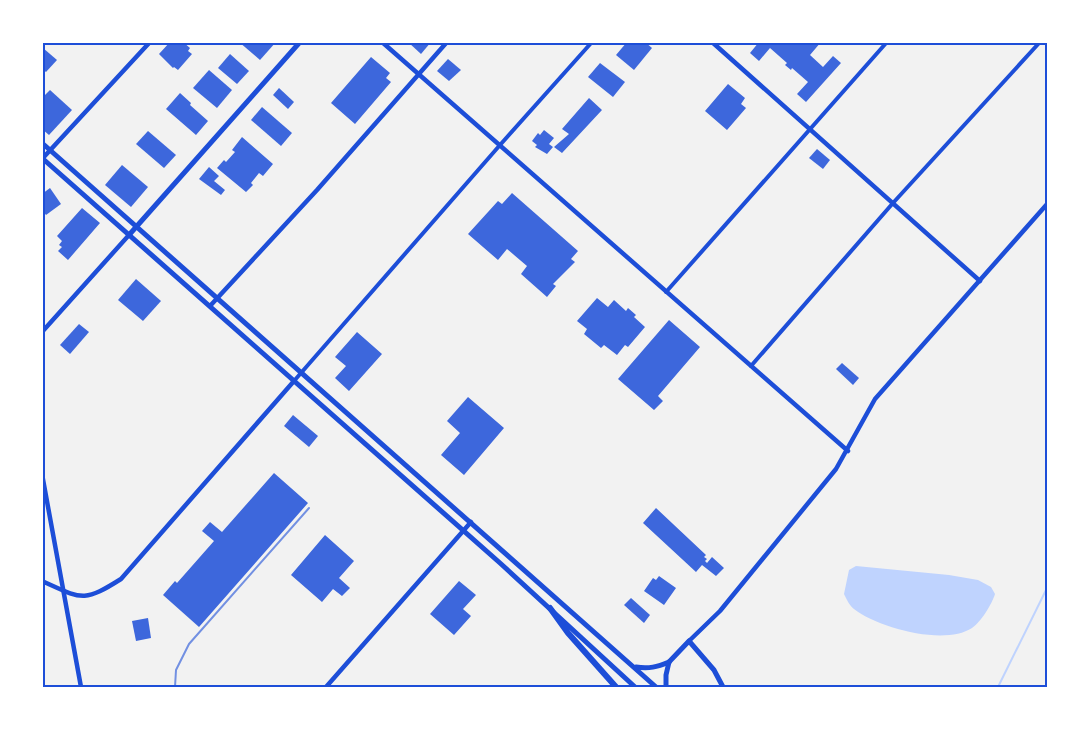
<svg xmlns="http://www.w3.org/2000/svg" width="1090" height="729" viewBox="0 0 1090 729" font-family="Inter,sans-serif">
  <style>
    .water { fill: #bfd3fe }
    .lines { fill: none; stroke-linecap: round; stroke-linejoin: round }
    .stream { stroke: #bfd3fe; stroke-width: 2 }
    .building { fill: #3d67dc }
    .minor { stroke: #1d4ed8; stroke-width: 4 }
    .tertiary { stroke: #1d4ed8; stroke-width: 4.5 }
    .secondary { stroke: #1d4ed8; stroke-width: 5 }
    .primary { stroke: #1d4ed8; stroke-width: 5 }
    .trunk { stroke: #1d4ed8; stroke-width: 6 }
    .rail { stroke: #7290e2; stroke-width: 2 }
    .neatline { fill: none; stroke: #1d4ed8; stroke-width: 2 }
  </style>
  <rect width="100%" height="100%" fill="#f2f2f2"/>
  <path class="water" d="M856 566 949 575 978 580 991 587 995 594C992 604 981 622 972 628 945 646 878 628 854 609 849 605 847 600 844 594L849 570Z"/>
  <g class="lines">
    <path class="stream" d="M998 687 1048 586"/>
  </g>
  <g class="building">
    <path d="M170 42H183L190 48 188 51 192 54 178 70 174 67 173 68 159 54Z"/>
    <path d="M239 42H276L260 60Z"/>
    <path d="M408 42H431L421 54Z"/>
    <path d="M627 42H645L652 48 634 70 616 55Z"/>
    <path d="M759 42H821L810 55 823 67 833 56 841 63 806 102 797 94 808 82 792 68 791 70 785 65 787 63 770 48 759 61 750 53Z"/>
    <path d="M43 48 57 60 46 72 42 69Z"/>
    <path d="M230 54 249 71 237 84 218 68Z"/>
    <path d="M371 57 390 73 386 78 391 82 355 124 331 103Z"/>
    <path d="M448 59 461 70 449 81 437 71Z"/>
    <path d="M600 63 625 82 613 97 588 77Z"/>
    <path d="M209 70 232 90 217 108 193 88Z"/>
    <path d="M728 84 745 98 741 104 746 108 727 130 705 111Z"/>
    <path d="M279 88 294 102 288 109 273 95Z"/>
    <path d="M50 90 72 110 49 135 42 129V98Z"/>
    <path d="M180 93 191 103 190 105 208 121 196 135 166 109Z"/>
    <path d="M589 98 602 110 562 153 554 147 569 134 562 129Z"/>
    <path d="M262 107 292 133 281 146 251 120Z"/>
    <path d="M544 130 554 138 549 144 553 147 547 154 535 147 537 145 532 141 538 133 540 135Z"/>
    <path d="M148 131 176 155 164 168 136 144Z"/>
    <path d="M242 137 273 164 263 176 259 173 251 183 253 185 246 192 217 168 224 160 226 162 235 152 232 150Z"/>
    <path d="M817 149 830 160 823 169 809 158Z"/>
    <path d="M122 165 148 187 131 207 105 185Z"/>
    <path d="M209 167 219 176 214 181 225 190 221 195 199 179Z"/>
    <path d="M50 188 61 204 46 215 42 210V194Z"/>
    <path d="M512 193 578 251 571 259 575 262 553 284 556 286 547 297 521 274 527 266 507 249 498 260 468 234 498 201 502 204Z"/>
    <path d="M82 208 100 223 68 260 58 251 62 247 59 245 62 241 57 236Z"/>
    <path d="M136 279 161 301 143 321 118 300Z"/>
    <path d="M597 298 608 307 614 300 626 311 628 308 636 315 634 317 645 327 628 347 625 345 617 355 604 345 601 348 584 334 587 329 577 321Z"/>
    <path d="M669 320 700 347 658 396 663 401 654 410 618 379Z"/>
    <path d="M79 324 89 332 70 354 60 345Z"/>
    <path d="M357 332 382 354 349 391 335 378 346 366 335 357Z"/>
    <path d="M842 363 859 378 853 385 836 369Z"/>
    <path d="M468 397 504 428 464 475 441 455 460 433 447 421Z"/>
    <path d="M293 415 318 436 309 447 284 426Z"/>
    <path d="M274 473 308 503 199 627 163 595 175 581 177 583 214 541 202 531 210 522 222 532Z"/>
    <path d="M656 508 706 555 704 557 707 559 705 561 707 563 712 557 724 568 716 576 702 565 696 572 643 523Z"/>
    <path d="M325 535 354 561 339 578 350 588 342 596 333 589 322 602 291 575Z"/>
    <path d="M659 576 676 588 664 605 644 591 653 578 656 580Z"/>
    <path d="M459 581 476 595 463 609 471 616 454 635 430 614Z"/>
    <path d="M631 598 650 615 644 623 624 605Z"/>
    <path d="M148 618 151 638 136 641 132 621Z"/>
  </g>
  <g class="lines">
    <g class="minor">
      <path d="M666 292 887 42"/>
      <path d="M751 366 893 203 1040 42"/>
      <path d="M294 381 500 145 592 42"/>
    </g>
    <g class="tertiary">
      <path d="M382 42 848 451"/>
      <path d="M712 42 980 281"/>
      <path d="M42 159 150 42"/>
      <path d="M210 306 317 190 447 42"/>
      <path d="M42 332 129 235"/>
      <path d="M42 474 81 687"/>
      <path d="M42 581C82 599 83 603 121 579L294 381"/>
      <path d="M689 641 720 611 836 469 875 399 1048 203"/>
      <path d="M326 687 471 522"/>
    </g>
    <g class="secondary">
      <path d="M129 235 300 42"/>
      <path d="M669 662 689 641 714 670 723 687"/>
    </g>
    <g class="primary">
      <path d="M42 143 656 687"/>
      <path d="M42 158 500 563 635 687"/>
      <path d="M636 667C649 669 657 667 669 662"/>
      <path d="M666 687V675L669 662"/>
    </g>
    <path class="trunk" d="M550 608 568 633 616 687"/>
    <path class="rail" d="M175 687 176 670 189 644 309 508"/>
  </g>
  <rect width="1090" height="729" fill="none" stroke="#ffffff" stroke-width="87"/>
  <rect x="44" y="44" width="1002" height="642" class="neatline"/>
</svg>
